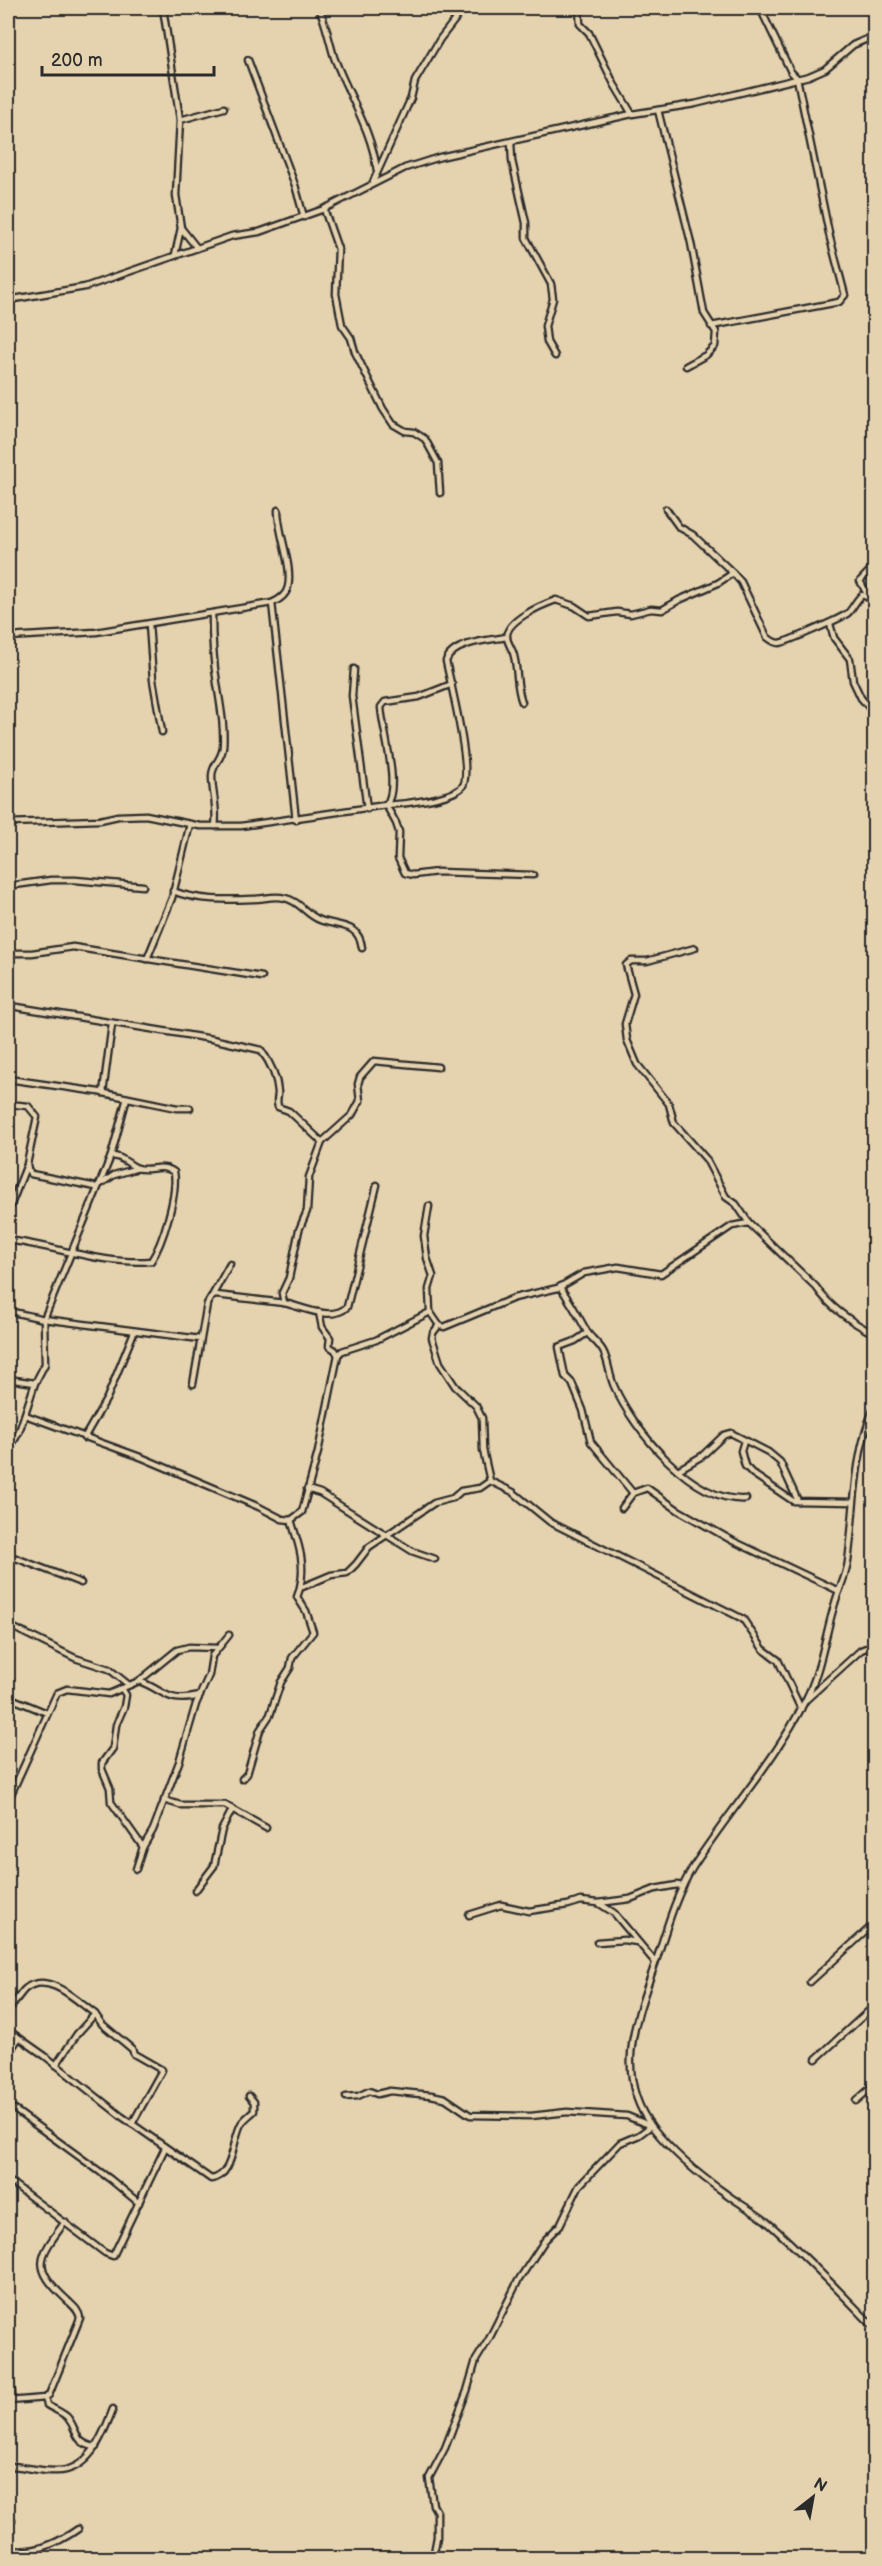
<svg xmlns="http://www.w3.org/2000/svg" width="882" height="2566" viewBox="0 0 882 2566" font-family="'Balsamiq Sans',sans-serif">
  <style>
    .lines { fill: none; stroke-linecap: round; stroke-linejoin: round }
    .minor-casing { stroke: #2b2b2b; stroke-width: 9 }
    .minor { stroke: #e5d2af; stroke-width: 4.5 }
  </style>
  <rect width="100%" height="100%" fill="#e5d2af"/>
  <filter id="ink" filterUnits="userSpaceOnUse"><feTurbulence type="fractalNoise" baseFrequency=".0167" numOctaves="2"/><feDisplacementMap in="SourceGraphic" scale="12" xChannelSelector="R" yChannelSelector="G"/><feConvolveMatrix kernelMatrix="1 2 1 2 8 2 1 2 1" color-interpolation-filters="sRGB"/></filter>
  <g filter="url(#ink)">
    <g class="lines">
      <g class="minor-casing">
        <g id="minor">
          <path d="M163 8 180 120 176 195 181 228 175 255"/>
          <path d="M319 8C326 24 329 40 334 57 348 95 372 130 377 171"/>
          <path d="M579 8 580 24 589 33 614 84 632 114"/>
          <path d="M248 60 295 185 304 217"/>
          <path d="M658 110 691 243 704 313 716 332 715 346 706 355 686 366"/>
          <path d="M180 120 224 108"/>
          <path d="M511 142 512 161 526 223V238L551 284 553 299 545 326 547 342 555 356"/>
          <path d="M373 182 411 98 415 81 440 39 464 8"/>
          <path d="M324 209 338 249 336 294 342 325 351 338 355 352 383 409 393 424 405 431 414 432 425 439 438 463 440 493"/>
          <path d="M181 228 197 248"/>
          <path d="M8 300 85 287 232 236 259 232 324 209 405 168 440 157 632 114 695 104 809 76 825 69 853 45 874 36"/>
          <path d="M711 326 839 302 845 295 830 238 797 78 791 72 760 8"/>
          <path d="M666 509 679 527 693 535 733 573 741 582 767 637C771 640 774 643 779 643 785 643 842 618 848 613 853 608 856 600 862 595L874 600"/>
          <path d="M868 596 860 581 874 566"/>
          <path d="M272 603 296 820"/>
          <path d="M212 614C212 637 213 660 217 683 220 704 225 726 223 747 222 760 212 764 212 776 212 794 218 808 215 826"/>
          <path d="M149 624 153 680 162 732"/>
          <path d="M830 624 834 638 850 659 853 681 861 698 874 713"/>
          <path d="M8 637 96 632 272 603C279 600 286 596 288 587 293 566 278 534 278 510"/>
          <path d="M354 669 352 696 367 809"/>
          <path d="M522 702C516 687 518 671 514 656 513 650 508 644 507 638 504 621 542 605 556 600L574 606 589 616 617 612 631 614 651 609 662 610 679 600 718 583 733 573"/>
          <path d="M386 805C404 804 450 799 462 787 474 775 450 681 446 661 453 642 490 640 507 637"/>
          <path d="M386 805C401 787 382 729 381 707L385 702 419 697 452 684"/>
          <path d="M8 823 100 820 118 816 146 815 200 826H241L386 805 396 823 399 832 398 858 405 873 413 875 437 872 533 875"/>
          <path d="M8 886 51 880H75L143 886"/>
          <path d="M173 891C197 901 228 900 253 899 264 899 274 895 285 898 300 901 306 915 320 920 338 927 359 922 362 948"/>
          <path d="M695 948 647 961H631L626 965 634 994 625 1024 627 1040 637 1064 669 1104 674 1123 706 1159 726 1197 736 1204 749 1223 816 1287C830 1308 852 1322 874 1334"/>
          <path d="M8 953H32L73 947 262 977"/>
          <path d="M147 959 172 898 190 824"/>
          <path d="M17 1007 212 1039 261 1050C269 1061 277 1077 278 1092 278 1098 276 1100 278 1107L289 1111 322 1142 309 1177 307 1211 299 1230 289 1278 282 1293 284 1303C303 1307 331 1322 347 1307L377 1185"/>
          <path d="M8 1079 99 1092 177 1108H190"/>
          <path d="M103 1093 112 1024"/>
          <path d="M8 1104 28 1106 37 1117 27 1164 28 1170 31 1174 96 1187 114 1175 138 1168"/>
          <path d="M322 1142 352 1115 360 1101 358 1084 360 1077 374 1061 438 1067"/>
          <path d="M8 1212 26 1167"/>
          <path d="M8 1240C54 1246 104 1265 151 1261 163 1243 178 1193 174 1172 162 1163 149 1172 137 1168 127 1164 123 1156 111 1156"/>
          <path d="M560 1287C570 1301 578 1315 586 1330 589 1337 598 1342 603 1351 609 1362 609 1375 614 1386 634 1431 693 1503 746 1499"/>
          <path d="M212 1296 230 1264"/>
          <path d="M8 1311 44 1319 200 1339"/>
          <path d="M319 1312 322 1327 330 1338 329 1346 335 1350 338 1355"/>
          <path d="M430 1312 439 1325 444 1327 514 1298 558 1288 584 1273 618 1267 661 1274 732 1226 749 1223"/>
          <path d="M439 1325 433 1333 432 1338 440 1363 455 1386 476 1406 482 1418 483 1450 490 1481 513 1492 550 1522 743 1619 763 1649 778 1660 801 1709"/>
          <path d="M587 1333 575 1341 559 1347 565 1376 572 1383 583 1410 591 1442 633 1493 622 1508"/>
          <path d="M8 1379 35 1383"/>
          <path d="M193 1384 207 1304 211 1297 216 1295 284 1303"/>
          <path d="M874 1408C853 1457 855 1509 848 1562 846 1576 839 1589 835 1603 825 1635 821 1671 805 1701 775 1761 729 1811 693 1867 676 1895 667 1927 657 1958 638 2014 611 2073 653 2128 673 2153 699 2175 725 2193 738 2203 753 2211 766 2221 804 2254 839 2291 874 2327"/>
          <path d="M25 1415 143 1458 259 1507 282 1519 291 1520 302 1512 318 1452 338 1355 342 1351 376 1340 430 1312 429 1289 433 1276 427 1258 424 1236 429 1206"/>
          <path d="M84 1438 107 1398 134 1332"/>
          <path d="M744 1441 741 1451 745 1466 753 1474 793 1501 853 1502"/>
          <path d="M8 1452 19 1432 35 1383 45 1364 44 1319 111 1156 127 1098"/>
          <path d="M678 1470 702 1456 724 1435 731 1433 768 1452 780 1462 798 1501"/>
          <path d="M307 1489 320 1493 412 1551 435 1559"/>
          <path d="M633 1493 647 1488 678 1510 733 1541 839 1591"/>
          <path d="M291 1520C298 1543 306 1563 300 1587"/>
          <path d="M8 1555 81 1583"/>
          <path d="M8 1625 75 1658 109 1669 129 1685"/>
          <path d="M139 1681 177 1650 189 1647 217 1648"/>
          <path d="M122 1689 126 1695 124 1707 116 1725 113 1748 102 1763V1769L110 1788 111 1802 143 1847"/>
          <path d="M8 1697 47 1713"/>
          <path d="M807 1699 861 1650 874 1645"/>
          <path d="M242 1779 247 1774 260 1730 270 1715 281 1682 290 1668 292 1658 313 1632 306 1611 297 1597 300 1588 331 1575 347 1573 356 1564 369 1547 434 1503 453 1498 461 1491 480 1488 490 1481"/>
          <path d="M164 1800 180 1805H225L266 1828"/>
          <path d="M8 1801 57 1693 67 1689 109 1694 139 1681C166 1691 166 1704 200 1696"/>
          <path d="M136 1869 143 1847 153 1830 179 1762 196 1704 209 1675 212 1656 229 1635"/>
          <path d="M195 1891 214 1866 222 1829 232 1810"/>
          <path d="M600 1904 614 1913 655 1962"/>
          <path d="M469 1915 501 1905 529 1911 568 1905 581 1901 598 1903 630 1899 655 1889 677 1885 683 1886"/>
          <path d="M597 1942 624 1940 637 1942"/>
          <path d="M810 1982 874 1924"/>
          <path d="M8 2011C13 2005 19 1995 25 1989 48 1970 78 2002 95 2014L77 2034 56 2065"/>
          <path d="M95 2014 102 2024 132 2049 134 2054 162 2070 132 2124"/>
          <path d="M8 2030 45 2056 121 2116 211 2179C234 2176 232 2141 241 2124 244 2119 250 2115 254 2111V2102L249 2096"/>
          <path d="M8 2054 18 2039"/>
          <path d="M816 2059 874 2006"/>
          <path d="M346 2097 358 2096 369 2091 377 2094 390 2091 431 2095 445 2098 470 2115 531 2116 567 2112 627 2116 651 2126"/>
          <path d="M856 2101 874 2085"/>
          <path d="M8 2105 110 2179 139 2203"/>
          <path d="M8 2180 105 2253 113 2256 165 2148"/>
          <path d="M8 2364 12 2393 8 2401"/>
          <path d="M45 2398 47 2405C53 2409 64 2413 68 2418 79 2432 73 2443 96 2447"/>
          <path d="M9 2401 45 2398 49 2395 80 2318C79 2310 73 2306 67 2300 31 2267 38 2258 65 2222"/>
          <path d="M8 2466C23 2466 38 2471 54 2471 89 2473 103 2435 113 2409"/>
          <path d="M8 2524 12 2520"/>
          <path d="M8 2549C32 2555 58 2543 78 2529"/>
          <path d="M433 2558 437 2537V2512L433 2505 429 2478 445 2448 467 2391 476 2360 489 2339 518 2281 545 2240 560 2225 579 2186 620 2143 639 2135 651 2126"/>
        </g>
      </g>
      <use href="#minor" class="minor"/>
    </g>
  </g>
  <rect width="882" height="2566" fill="none" stroke="#e5d2af" stroke-width="30"/>
  <rect x="15" y="15" width="852" height="2536" fill="none" stroke="#2b2b2b" stroke-width="2" filter="url(#ink)"/>
  <g transform="translate(813 2497) rotate(31)" stroke="#e5d2af" stroke-width="4.5" paint-order="stroke">
  <path d="M0-4.5L10 22L0 15L-10 22Z" fill="#2b2b2b"/>
  <text y="-9" font-size="16" font-weight="bold" text-anchor="middle" fill="#2b2b2b">N</text>
  </g>
  <path d="M42 66v9h172v-9" fill="none" stroke="#2b2b2b" stroke-width="3"/>
  <text x="51" y="66" font-size="18" fill="#2b2b2b" stroke="#e5d2af" stroke-width="4.5" paint-order="stroke">200 m</text>
</svg>
